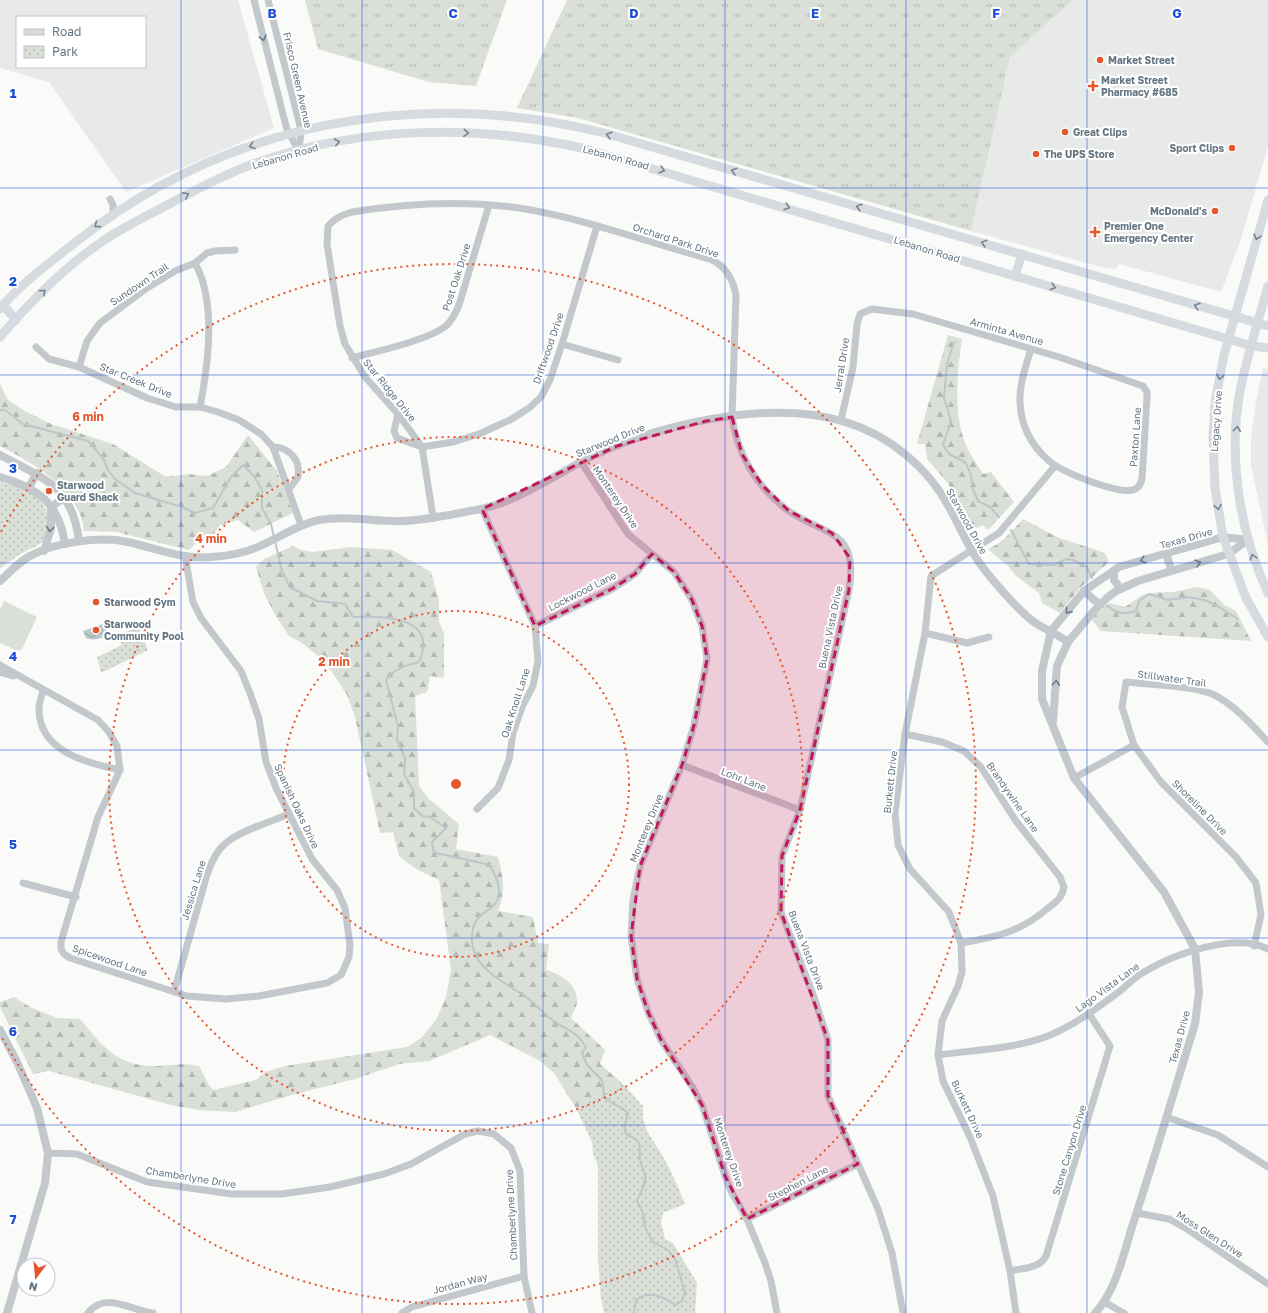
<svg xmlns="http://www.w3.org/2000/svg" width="1268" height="1313" viewBox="0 0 1268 1313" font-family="'Golos Text',sans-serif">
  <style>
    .built { fill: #e8e9e9; fill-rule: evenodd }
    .grass { fill: url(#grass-tufts) }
    .forest { fill: url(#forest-firs) }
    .park { fill: url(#park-dots) }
    .garden { fill: #dadfd7 }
    .water { fill: url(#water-waves) }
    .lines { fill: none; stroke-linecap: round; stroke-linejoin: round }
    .stream { stroke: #bbc7cb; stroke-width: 2 }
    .minor { stroke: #c3c8cc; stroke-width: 7 }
    .tertiary { stroke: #c3c8cc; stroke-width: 8 }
    .secondary { stroke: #d6dbdf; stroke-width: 9 }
    .oneway { stroke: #6a7a87 }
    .oneway2 { stroke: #768591 }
    .marked { fill: #c2185b; fill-opacity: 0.2; stroke: #c2185b; stroke-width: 3; stroke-dasharray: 8 5; stroke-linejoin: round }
    .grid { fill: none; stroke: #1d4ed8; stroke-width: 1; stroke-opacity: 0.55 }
    .ring { fill: none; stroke: #e4572e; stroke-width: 2; stroke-dasharray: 2 4 }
    .poi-dot { fill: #e4572e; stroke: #fff; stroke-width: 1.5 }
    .labels { text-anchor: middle; stroke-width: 4; stroke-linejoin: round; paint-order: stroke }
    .poi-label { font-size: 10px; font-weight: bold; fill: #657683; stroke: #fff; text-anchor: start }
    .street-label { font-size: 10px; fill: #657683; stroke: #fff }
    .grid-label { font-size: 13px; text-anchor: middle; font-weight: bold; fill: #1d4ed8; stroke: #fff; stroke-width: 4; stroke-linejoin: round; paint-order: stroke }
    .centre { fill: #e4572e; stroke: #fff; stroke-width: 2 }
    .ring-label { font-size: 12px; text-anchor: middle; font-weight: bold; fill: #e4572e; stroke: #fff; stroke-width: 4; stroke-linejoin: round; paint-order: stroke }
  </style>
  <defs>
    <pattern id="grass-tufts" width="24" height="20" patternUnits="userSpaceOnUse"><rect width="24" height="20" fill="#dadfd7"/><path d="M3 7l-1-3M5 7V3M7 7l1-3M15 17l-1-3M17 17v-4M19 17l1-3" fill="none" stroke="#b4b9b4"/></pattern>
    <pattern id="forest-firs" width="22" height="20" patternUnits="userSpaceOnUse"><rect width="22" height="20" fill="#dadfd7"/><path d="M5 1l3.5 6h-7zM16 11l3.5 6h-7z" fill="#b4b9b4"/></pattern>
    <pattern id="park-dots" width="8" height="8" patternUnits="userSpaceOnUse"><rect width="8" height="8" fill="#dadfd7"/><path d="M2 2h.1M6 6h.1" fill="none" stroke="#b4b9b4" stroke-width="1.8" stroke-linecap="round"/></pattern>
    <pattern id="water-waves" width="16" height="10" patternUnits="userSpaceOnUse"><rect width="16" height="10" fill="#bbc7cb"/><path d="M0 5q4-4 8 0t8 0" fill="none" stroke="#9ca6aa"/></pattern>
  </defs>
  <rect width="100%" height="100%" fill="#fafaf8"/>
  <g class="built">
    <path d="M0 0H238L274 128 126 192 49 82 0 68ZM17 17H145V67H17Z"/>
    <path d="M1073 0H1268V147L1239 245 1221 292 1119 264 1117 269 1105 268 971 231 1010 57Z"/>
    <path d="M1263 368 1268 369V545L1251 465V437L1256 401Z"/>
  </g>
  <g class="grass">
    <path d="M305 0H507L476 86 429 82 318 49Z"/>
    <path d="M567 0H1073L1010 57 971 231 578 118 517 108Z"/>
  </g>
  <g class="forest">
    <path d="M948 335 962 339C957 370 953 416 966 445 970 455 978 465 983 474L991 472 1014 502 988 530 983 525 974 529 947 482 927 459 925 444H917Z"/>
    <path d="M0 384 8 400 23 410 51 424 113 444 166 477 189 474 207 476 226 467 248 435 277 471 293 513 254 532 238 520 220 525 207 543 200 539 189 550 116 532 84 531C83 525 82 516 78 510 61 479 31 462 0 446Z"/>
    <path d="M1023 519 1057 537 1105 553 1109 562 1080 588 1060 613 1042 603 1039 593 1016 576 1008 566 988 549C1003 543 1012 531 1023 519Z"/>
    <path d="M293 546 301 550 313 552 351 547 392 550 431 572 439 600V622L444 633V678L430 676 427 692 415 696 419 786 429 799 459 824 456 849 498 857C503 876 506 892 498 911L533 917 538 943 549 944 546 970C560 974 577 983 577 1001 577 1006 573 1013 571 1018L605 1050 600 1064 622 1083 576 1108 554 1073 540 1061 490 1035 429 1061 399 1064 355 1079 295 1094 235 1112 198 1110 171 1105 49 1071 33 1074 0 1007V1002L14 997 30 1007 57 1018 80 1019C102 1045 116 1066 154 1066 171 1066 180 1062 199 1066L209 1085 213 1090 256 1080 265 1072 285 1066 407 1047 421 1038 436 1020 446 997 451 970 439 880 416 869 399 856 393 832 380 833 355 717 347 695 332 672 320 658 301 642 289 636 275 615 264 593 256 567 264 559Z"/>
    <path d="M1197 587 1210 590 1224 605 1236 611 1251 641 1101 631 1091 619 1109 603 1125 607 1141 596 1149 593 1173 592Z"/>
  </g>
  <g class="park">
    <path d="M0 482C9 485 20 486 29 491 46 501 58 527 41 543 38 546 32 548 28 550 18 555 8 562 0 569Z"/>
    <path d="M138 626 148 650 103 672H101L97 657 122 645 118 636Z"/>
    <path d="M622 1083 643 1106C641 1128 652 1138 662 1155 671 1170 678 1187 685 1204L663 1213 661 1223 665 1239 673 1243 697 1283 695 1313H604L601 1298 598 1260V1166L593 1153 592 1142 576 1108Z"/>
  </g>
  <path class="garden" d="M4 601 37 617 22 649 18 651 0 643V610Z"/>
  <path class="water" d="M106 621 108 633C104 639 92 641 86 638L83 631 103 624Z"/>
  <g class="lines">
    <g class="stream">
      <path d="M954 342 947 364 944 398 951 421 943 445 949 454 965 462 971 474 972 487 978 501 990 507 999 517"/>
      <path d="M0 410H5L23 424 88 441 103 458 108 470 115 479 135 493 182 507 195 513 213 508 231 477 243 465 254 476 262 490V508L271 524 274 537"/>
      <path d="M1011 530 1029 564 1054 565 1066 559 1073 560 1087 567 1092 578"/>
      <path d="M275 541 282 571 290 587 317 601 345 604 353 617C384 616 439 616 419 662 404 666 395 668 386 680L398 726 397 739 405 758 404 774 414 792V808L422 816 430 817 446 828 432 842 433 850 436 853 490 865C497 878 505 896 492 907 488 911 483 913 480 916 470 925 470 945 476 956 486 976 514 987 530 1000 539 1008 546 1016 555 1022 570 1032 576 1031 586 1047L582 1053 587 1065 601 1079 603 1084 604 1097C611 1104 621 1106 628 1113L624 1128 627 1135C643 1141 639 1145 640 1159 640 1164 644 1169 645 1174 647 1183 640 1193 637 1201L643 1213 645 1227 653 1242 669 1251 675 1259 685 1292 682 1301 675 1305C663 1296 648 1290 636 1300L634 1313"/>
      <path d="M1108 606C1118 615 1124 614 1136 611L1139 601 1149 594 1168 600 1189 597 1204 600 1216 605 1238 619"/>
    </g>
    <g class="minor">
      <path d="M254 0 287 130 299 151"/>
      <path d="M268 0 299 122 301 131 299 151"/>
      <path d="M110 199 113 205V215"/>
      <path d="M195 263C217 303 208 365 200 407"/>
      <path d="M562 344 618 360"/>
      <path d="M36 347 49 359 79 367 147 398 176 407H200L218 412 239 420 261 434 273 447 301 525"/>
      <path d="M352 358C377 351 426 341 446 326 452 321 456 312 459 305L489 205"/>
      <path d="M79 367 87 341 100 323 147 288 175 271 195 263 207 253 215 251 235 250"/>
      <path d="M398 414 394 431 397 438 422 447 453 442 479 434 510 420 529 408 541 397 550 380 562 344 597 226"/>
      <path d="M841 420 853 367 857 324 860 314 872 309 913 314 1059 357 1143 386 1147 392V397L1142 479C1141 484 1139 488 1133 490 1117 494 1061 472 1048 460 1031 445 1021 425 1020 402 1019 384 1026 366 1031 349"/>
      <path d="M273 447C289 447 301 460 298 477L289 489"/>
      <path d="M581 462 628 534 674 572 692 600 702 626 707 659 694 725 682 765 640 866 633 900 631 936 637 979 648 1012 661 1040 693 1088 702 1105 725 1176 731 1191 747 1219 765 1263 771 1281 777 1313"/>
      <path d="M433 517 422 447 398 414 365 377 345 344 340 326 327 244 328 226C335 218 342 215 352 212 407 203 463 200 519 208 584 218 646 242 710 259 726 266 733 279 736 295L732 417C737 453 756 486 786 509 822 536 860 527 849 590L800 810 782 856 781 912 814 997 828 1040V1096L878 1209 892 1253 903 1313"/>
      <path d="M535 626 612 589 635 574 652 554"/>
      <path d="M925 633 967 643 989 637"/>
      <path d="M0 665 98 720 109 732 117 746 120 770 98 817 61 942V949L64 954 70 958 187 996 226 999 259 996 327 983 341 975 349 957 350 945 345 908 337 890 312 859 276 788 266 762 259 719 250 693 241 671 201 618 193 602 185 556"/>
      <path d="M0 672 13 676"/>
      <path d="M43 690C42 696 39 702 39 708 38 751 86 763 120 770"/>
      <path d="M905 734 942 742 964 751 981 767 1016 821 1060 877 1064 887C1062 898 1056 902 1048 908 1021 932 996 937 961 943"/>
      <path d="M682 765 800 810"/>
      <path d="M1074 778 1134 745"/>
      <path d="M477 809 498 788 509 760 513 733 522 707 533 686 538 661 535 626 482 509"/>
      <path d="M23 883 76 897"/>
      <path d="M1254 946 1261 915 1256 883 1236 857 1161 782 1134 745 1122 707 1126 682C1152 685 1179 685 1203 691 1227 696 1252 725 1268 742"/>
      <path d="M174 992 206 878C210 865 215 852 226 843 239 831 273 821 289 814"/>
      <path d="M938 1055C974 1050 1014 1049 1048 1036 1075 1025 1097 1008 1120 991 1127 985 1135 977 1144 972 1174 954 1234 932 1268 949"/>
      <path d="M1166 1117 1218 1135 1268 1167"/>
      <path d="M48 1153 77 1154 147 1182 232 1194H282L330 1187 384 1174 411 1164 465 1134 478 1131 494 1134 511 1148 520 1171 524 1276 532 1313"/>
      <path d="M1137 1213 1169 1219 1187 1229 1268 1284"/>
      <path d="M747 1219 858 1164"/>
      <path d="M1010 1271C1023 1268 1039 1269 1046 1256L1110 1046 1089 1014"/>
      <path d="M1104 1302 1124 1313"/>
      <path d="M88 1313C105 1291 130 1310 153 1313"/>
      <path d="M402 1313 412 1307 524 1276"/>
      <path d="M1016 1313 1010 1271 993 1196 970 1137 943 1081 938 1055 942 1021 958 986 962 972 961 943 949 912 910 869 898 845 895 813 905 734 925 633 931 576 999 533 1055 466"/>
    </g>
    <g class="tertiary">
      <path d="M0 455C44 479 72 485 79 541"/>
      <path d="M0 477C38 488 59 503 65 544"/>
      <path d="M29 487 37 473"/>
      <path d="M44 551 51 528V507L64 498"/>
      <path d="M1166 554 1172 571"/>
      <path d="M1114 571V580L1121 589"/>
      <path d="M0 581C9 573 18 563 28 557 54 542 99 536 128 542 155 548 183 560 211 557 228 556 249 552 264 544 282 536 299 524 319 520 347 515 376 522 404 521 428 520 453 514 476 510 512 504 549 479 581 462 650 425 769 398 845 422 889 435 929 468 950 509 960 527 967 545 979 562 989 577 1022 615 1037 624 1047 630 1058 635 1068 642"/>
      <path d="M1084 591 1100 605"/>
      <path d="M1053 721 1057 666 1068 642 1093 612 1108 597 1116 591 1138 581 1228 554 1248 540"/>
      <path d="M0 1030 17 1062 37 1108 48 1153 45 1183 7 1313"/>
      <path d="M1095 1313C1115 1293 1124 1253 1132 1227 1154 1160 1174 1092 1195 1024L1199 992 1195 949 1164 892 1074 778 1042 699V671L1051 631 1084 591 1119 567 1223 537 1248 540"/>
    </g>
    <g class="secondary">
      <path d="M1268 200 1224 355 1215 402 1213 438 1215 488 1223 537 1246 598 1268 637"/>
      <path d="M1015 276 1022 254"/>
      <path d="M1268 286C1259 319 1248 353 1241 386 1227 455 1239 530 1268 593"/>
      <path d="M3 305 16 320"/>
      <path d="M0 309C19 285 47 265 72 245 224 123 416 86 604 133L1268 326"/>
      <path d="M0 337C30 302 70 262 109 237 128 225 149 215 169 204 195 190 222 176 250 165 356 126 473 124 582 148L1177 324 1252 346 1268 348"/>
    </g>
  </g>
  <defs><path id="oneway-chevron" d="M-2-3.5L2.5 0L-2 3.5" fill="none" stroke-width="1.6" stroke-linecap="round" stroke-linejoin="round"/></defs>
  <g class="oneway">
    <use href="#oneway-chevron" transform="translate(263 38) rotate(75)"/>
    <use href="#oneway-chevron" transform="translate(50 529) rotate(97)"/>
    <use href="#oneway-chevron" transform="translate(1143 560) rotate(164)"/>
    <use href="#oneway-chevron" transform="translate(1198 563) rotate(-16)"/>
    <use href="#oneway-chevron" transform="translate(1068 611) rotate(129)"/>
    <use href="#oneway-chevron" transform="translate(1056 683) rotate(-86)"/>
  </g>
  <g class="oneway2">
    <use href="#oneway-chevron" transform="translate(466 133) rotate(3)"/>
    <use href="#oneway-chevron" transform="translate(609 135) rotate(-164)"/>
    <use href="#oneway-chevron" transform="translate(337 142) rotate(-13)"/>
    <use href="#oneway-chevron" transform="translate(252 146) rotate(160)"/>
    <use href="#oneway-chevron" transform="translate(662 170) rotate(17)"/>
    <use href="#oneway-chevron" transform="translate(734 171) rotate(-164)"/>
    <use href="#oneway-chevron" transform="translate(186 195) rotate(-28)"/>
    <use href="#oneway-chevron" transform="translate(787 207) rotate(17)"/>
    <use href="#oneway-chevron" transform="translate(859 207) rotate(-164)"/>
    <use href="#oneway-chevron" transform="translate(97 225) rotate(143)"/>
    <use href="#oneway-chevron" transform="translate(1257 237) rotate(106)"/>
    <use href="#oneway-chevron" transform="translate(984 243) rotate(-164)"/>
    <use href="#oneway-chevron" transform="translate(1053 287) rotate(17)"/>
    <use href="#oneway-chevron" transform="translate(43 292) rotate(-42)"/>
    <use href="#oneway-chevron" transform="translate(1197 306) rotate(-163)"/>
    <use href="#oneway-chevron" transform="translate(1220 377) rotate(101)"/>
    <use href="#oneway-chevron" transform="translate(1237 429) rotate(-86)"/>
    <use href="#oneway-chevron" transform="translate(1218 507) rotate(81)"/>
    <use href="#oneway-chevron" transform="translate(1253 557) rotate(-106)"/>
  </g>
  <path class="marked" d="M732 417 742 454 762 485 789 511 832 533 850 558 849 590 800 810 782 856 781 912 828 1040V1096L858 1164 747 1219 725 1176 702 1105 661 1040 648 1012 637 979 631 936 640 866 682 765 694 725 707 659 702 626 692 600 674 572 652 554 635 574 612 589 535 626 482 509 617 446 706 421Z"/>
  <path class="grid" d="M181 0V1313M362 0V1313M543 0V1313M725 0V1313M906 0V1313M1087 0V1313M0 188H1268M0 375H1268M0 563H1268M0 750H1268M0 938H1268M0 1125H1268"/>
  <g class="ring">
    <circle cx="456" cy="784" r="173"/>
    <circle cx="456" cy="784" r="347"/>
    <path d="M1 532A520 520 0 1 1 1 1036"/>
  </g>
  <g class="poi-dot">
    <circle cx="1100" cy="60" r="4"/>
    <path d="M1091 80h4v4h4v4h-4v4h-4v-4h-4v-4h4z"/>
    <circle cx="1065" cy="132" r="4"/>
    <circle cx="1232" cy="148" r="4"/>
    <circle cx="1036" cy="154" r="4"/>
    <circle cx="1215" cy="211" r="4"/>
    <path d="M1093 226h4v4h4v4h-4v4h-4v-4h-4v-4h4z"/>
    <circle cx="49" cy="491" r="4"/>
    <circle cx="96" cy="602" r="4"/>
    <circle cx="96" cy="630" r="4"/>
  </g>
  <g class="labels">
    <g class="poi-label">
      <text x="1108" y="64">Market Street</text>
      <text x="1101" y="84">Market Street<tspan x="1101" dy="12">Pharmacy #685</tspan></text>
      <text x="1073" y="136">Great Clips</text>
      <text x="1224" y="152" text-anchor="end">Sport Clips</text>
      <text x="1044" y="158">The UPS Store</text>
      <text x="1207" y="215" text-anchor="end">McDonald's</text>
      <text x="1104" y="230">Premier One<tspan x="1104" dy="12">Emergency Center</tspan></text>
      <text x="57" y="489">Starwood<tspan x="57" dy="12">Guard Shack</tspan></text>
      <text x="104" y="606">Starwood Gym</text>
      <text x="104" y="628">Starwood<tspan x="104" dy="12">Community Pool</tspan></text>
    </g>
    <g class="street-label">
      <text transform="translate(298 80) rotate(77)" y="4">Frisco Green Avenue</text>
      <text transform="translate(285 156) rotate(-16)" y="4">Lebanon Road</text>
      <text transform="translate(616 157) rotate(15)" y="4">Lebanon Road</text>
      <text transform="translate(676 240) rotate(18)" y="4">Orchard Park Drive</text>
      <text transform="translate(927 249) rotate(17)" y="4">Lebanon Road</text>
      <text transform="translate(456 277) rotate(-72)" y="4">Post Oak Drive</text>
      <text transform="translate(139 284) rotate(-34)" y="4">Sundown Trail</text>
      <text transform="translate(1007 331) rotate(16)" y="4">Arminta Avenue</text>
      <text transform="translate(548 348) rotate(-71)" y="4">Driftwood Drive</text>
      <text transform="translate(841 365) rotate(-81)" y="4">Jerral Drive</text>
      <text transform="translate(136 380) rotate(22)" y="4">Star Creek Drive</text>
      <text transform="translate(390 390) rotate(51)" y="4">Star Ridge Drive</text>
      <text transform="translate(1216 421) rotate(-86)" y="4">Legacy Drive</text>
      <text transform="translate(1135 437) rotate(-86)" y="4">Paxton Lane</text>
      <text transform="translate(610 440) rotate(-22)" y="4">Starwood Drive</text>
      <text transform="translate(616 497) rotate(56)" y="4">Monterey Drive</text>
      <text transform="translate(967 521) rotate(61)" y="4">Starwood Drive</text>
      <text transform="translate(1186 538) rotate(-16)" y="4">Texas Drive</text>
      <text transform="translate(582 591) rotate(-27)" y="4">Lockwood Lane</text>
      <text transform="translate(830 627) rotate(-78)" y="4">Buena Vista Drive</text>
      <text transform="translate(1172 678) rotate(8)" y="4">Stillwater Trail</text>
      <text transform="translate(515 703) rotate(-72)" y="4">Oak Knoll Lane</text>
      <text transform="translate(744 779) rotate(21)" y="4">Lohr Lane</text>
      <text transform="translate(890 782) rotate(-84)" y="4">Burkett Drive</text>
      <text transform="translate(1013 797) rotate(55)" y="4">Brandywine Lane</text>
      <text transform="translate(297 806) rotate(65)" y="4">Spanish Oaks Drive</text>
      <text transform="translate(1200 807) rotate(45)" y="4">Shoreline Drive</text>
      <text transform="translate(646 828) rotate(-68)" y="4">Monterey Drive</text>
      <text transform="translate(193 890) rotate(-73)" y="4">Jessica Lane</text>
      <text transform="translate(807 950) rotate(69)" y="4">Buena Vista Drive</text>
      <text transform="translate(110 960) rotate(19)" y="4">Spicewood Lane</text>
      <text transform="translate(1107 987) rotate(-36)" y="4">Lago Vista Lane</text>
      <text transform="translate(1179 1037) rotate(-75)" y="4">Texas Drive</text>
      <text transform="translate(968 1109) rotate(65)" y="4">Burkett Drive</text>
      <text transform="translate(1069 1150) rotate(-73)" y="4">Stone Canyon Drive</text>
      <text transform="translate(729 1152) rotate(71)" y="4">Monterey Drive</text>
      <text transform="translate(191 1177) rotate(9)" y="4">Chamberlyne Drive</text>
      <text transform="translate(798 1183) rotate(-27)" y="4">Stephen Lane</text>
      <text transform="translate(511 1215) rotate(-93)" y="4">Chamberlyne Drive</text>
      <text transform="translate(1210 1234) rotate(33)" y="4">Moss Glen Drive</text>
      <text transform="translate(460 1283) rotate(-15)" y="4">Jordan Way</text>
    </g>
  </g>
  <g class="grid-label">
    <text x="272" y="18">B</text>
    <text x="453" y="18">C</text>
    <text x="634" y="18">D</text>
    <text x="815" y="18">E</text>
    <text x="996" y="18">F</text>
    <text x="1177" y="18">G</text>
    <text x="13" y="98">1</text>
    <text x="13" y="286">2</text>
    <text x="13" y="473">3</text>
    <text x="13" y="661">4</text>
    <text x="13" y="849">5</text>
    <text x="13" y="1036">6</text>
    <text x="13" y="1224">7</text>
  </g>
  <circle cx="456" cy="784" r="6" class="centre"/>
  <g class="ring-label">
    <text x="88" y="421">6 min</text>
    <text x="211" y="543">4 min</text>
    <text x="334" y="666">2 min</text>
  </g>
  <rect x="16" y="16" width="130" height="52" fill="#ffffff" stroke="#c1c8cd"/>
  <rect x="24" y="29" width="20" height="6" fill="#d6dbdf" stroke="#c1c8cd"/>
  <text x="52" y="36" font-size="12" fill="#657683">Road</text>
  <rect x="24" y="46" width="20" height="12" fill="url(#park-dots)" stroke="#c1c8cd"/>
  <text x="52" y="56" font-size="12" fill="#657683">Park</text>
  <g transform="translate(36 1277) rotate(196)"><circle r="19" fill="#ffffff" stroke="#c1c8cd"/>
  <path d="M0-3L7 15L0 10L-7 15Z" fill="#e4572e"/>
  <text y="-6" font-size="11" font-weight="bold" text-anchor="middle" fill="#657683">N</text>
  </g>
</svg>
